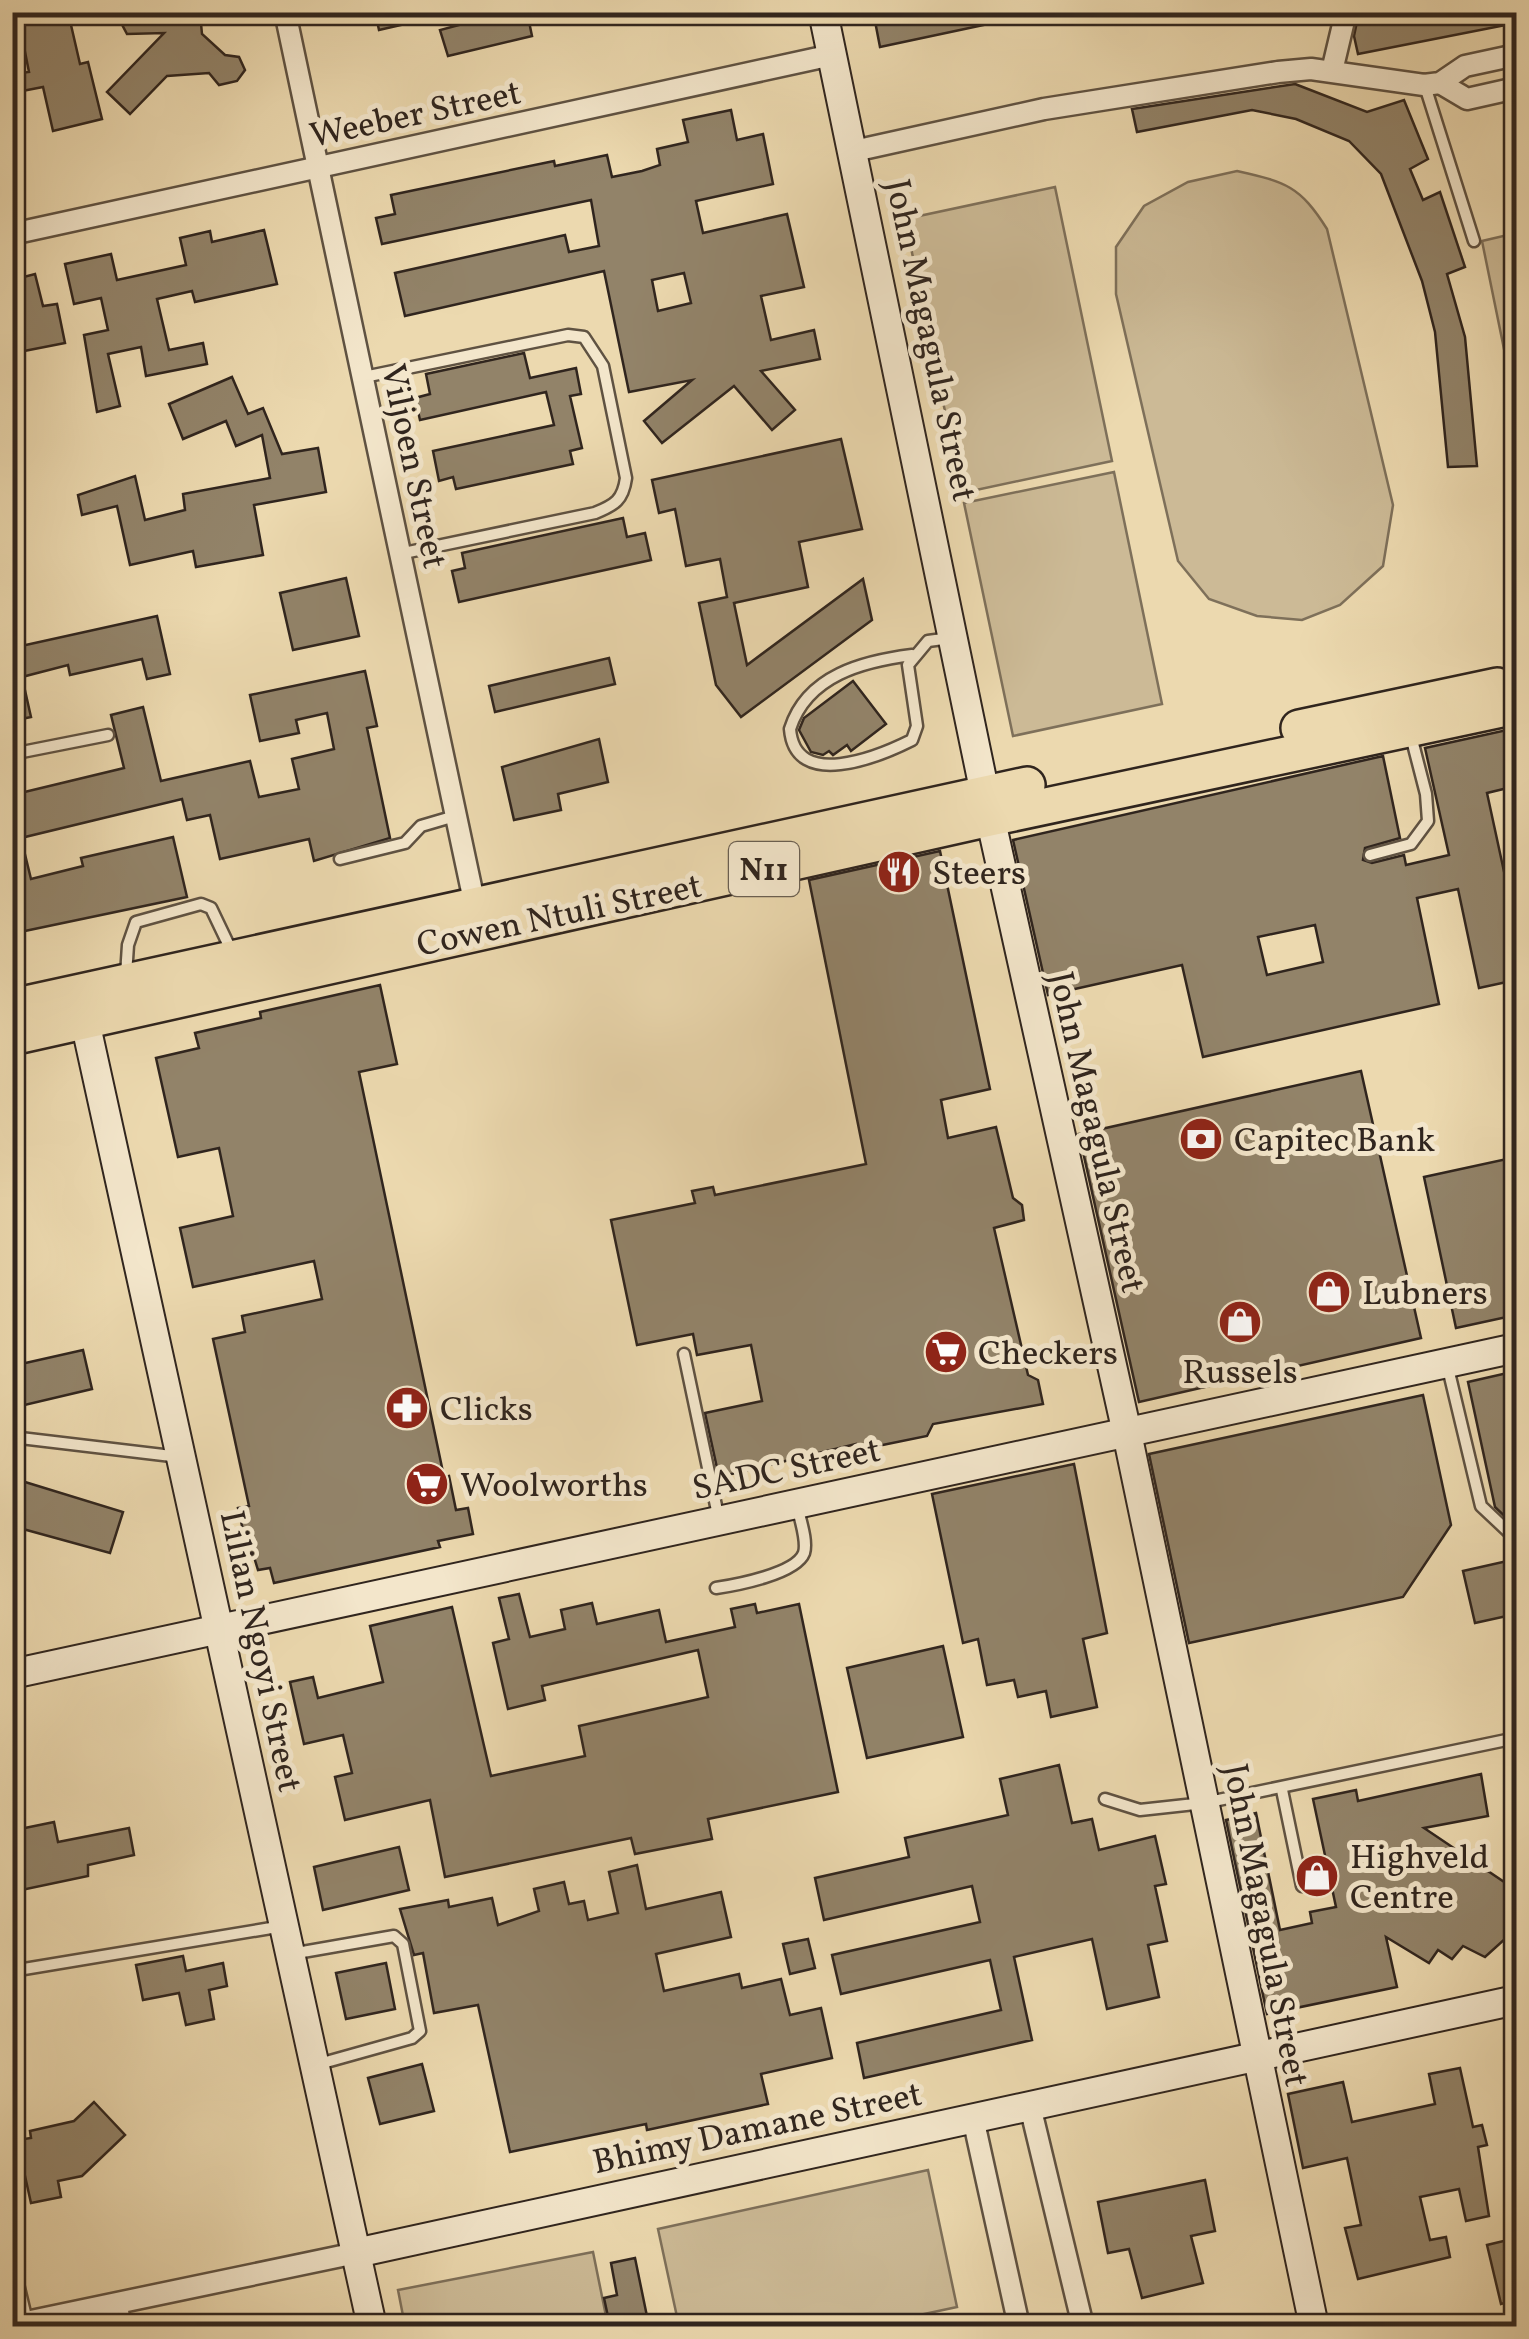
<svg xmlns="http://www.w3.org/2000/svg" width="1529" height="2339" viewBox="0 0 1529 2339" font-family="Vollkorn,serif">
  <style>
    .green { fill: #ccba96; stroke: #7e705a; stroke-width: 2.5 }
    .building { fill: #928369; stroke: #30251e; stroke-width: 2.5; fill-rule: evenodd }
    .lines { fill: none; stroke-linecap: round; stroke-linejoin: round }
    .lane-casing { stroke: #5f5242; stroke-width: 15 }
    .street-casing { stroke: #5f5242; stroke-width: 25 }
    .secondary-casing { stroke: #30251e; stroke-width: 32 }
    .highway-casing { stroke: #30251e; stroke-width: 40 }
    .lane { stroke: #f3e6cb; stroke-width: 10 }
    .street { stroke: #f3e6cb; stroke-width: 20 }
    .secondary { stroke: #f3e6cb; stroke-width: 28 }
    .highway { stroke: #ecd9af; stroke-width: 35 }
    .labels { text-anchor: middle; stroke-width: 10; stroke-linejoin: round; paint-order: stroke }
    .shield { fill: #f3e6cb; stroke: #6a5f52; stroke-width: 2.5 }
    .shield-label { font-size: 32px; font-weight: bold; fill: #30251e }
    .street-label { font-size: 35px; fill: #30251e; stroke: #f3e6cb }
    .poi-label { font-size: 35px; fill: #30251e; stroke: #f3e6cb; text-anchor: start }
  </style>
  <rect width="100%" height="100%" fill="#ecd9af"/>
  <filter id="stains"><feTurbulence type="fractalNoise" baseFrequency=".002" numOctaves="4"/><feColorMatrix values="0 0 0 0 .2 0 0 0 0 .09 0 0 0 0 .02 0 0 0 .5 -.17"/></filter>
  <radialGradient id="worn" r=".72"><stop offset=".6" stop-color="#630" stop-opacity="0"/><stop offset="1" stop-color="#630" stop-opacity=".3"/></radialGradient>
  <g class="green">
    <path d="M1237 171C1286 182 1300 186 1327 229L1393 505 1383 566 1340 605 1302 620 1257 616 1209 599 1178 561 1116 294V247L1144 206 1188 182Z"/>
    <path d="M1055 187 1112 461 962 493 905 219Z"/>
    <path d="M1516 233V408L1482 241Z"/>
    <path d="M1114 472 1162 704 1013 736 964 503Z"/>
    <path d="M928 2170 957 2307 868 2326H679L658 2229Z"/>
    <path d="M593 2252 608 2326H405L398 2290Z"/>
  </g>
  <g class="building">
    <path d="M17 12H68L80 64 88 62 102 119 53 131 43 87 12 93V74L29 72Z"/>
    <path d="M128 12 200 13 202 34 225 55 239 57 245 70 237 81 219 85 209 73 167 76 130 114 107 92 164 33 127 34 118 17Z"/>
    <path d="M375 12H426L427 19 379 30Z"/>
    <path d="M468 12H527L532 36 448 56 440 30 470 22Z"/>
    <path d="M891 12H1006L1007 20 880 47 874 16Z"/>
    <path d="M1359 12H1516V23L1358 54 1354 36Z"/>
    <path d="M1295 84 1367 112 1404 100 1428 159 1410 169 1423 200 1440 192 1465 267 1447 274 1465 337 1477 466 1448 467 1435 332 1422 281 1381 174 1349 141 1296 119 1252 110 1137 132 1132 109Z"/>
    <path d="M731 110 737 140 763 134 773 184 696 201 703 233 787 214 804 287 761 296 771 340 814 330 820 359 761 371 795 410 772 430 734 386 662 443 644 421 692 380 629 392 604 271 405 316 395 273 565 235 569 252 599 246 591 200 382 244 376 218 395 214 391 195 554 161 555 166 607 155 612 177 642 171 660 165 657 149 688 142 683 120ZM684 273 691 303 658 311 652 280Z"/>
    <path d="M264 230 277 284 195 302 192 291 157 299 169 350 203 343 207 364 146 376 141 347 108 354 120 406 97 412 84 335 108 330 101 298 74 304 65 264 111 254 117 280 186 265 180 238 210 231 212 242Z"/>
    <path d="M35 274 43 306 57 304 65 343 19 352 12 319V280Z"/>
    <path d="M524 353 530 378 576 368 581 394 570 396 582 448 570 451 573 464 456 489 453 477 439 481 433 451 554 425 546 392 420 420 415 398 430 394 426 374Z"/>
    <path d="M232 377 248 414 263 408 282 454 318 448 326 492 254 505 263 555 196 567 193 551 130 565 117 506 82 515 78 495 135 476 145 520 185 510 183 494 270 478 262 435 236 446 226 421 183 439 169 404Z"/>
    <path d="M841 439 862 529 799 542 808 587 734 603 747 665 863 579 872 620 741 717 716 685 699 603 727 597 720 559 686 566 675 509 659 513 652 480Z"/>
    <path d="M623 518 627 537 645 533 651 560 459 602 452 571 465 568 462 553Z"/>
    <path d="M346 578 359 636 293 650 280 593Z"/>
    <path d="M157 616 170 674 147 679 142 659 70 675 68 665 22 677 31 717 12 721V648Z"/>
    <path d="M609 658 615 684 495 712 489 686Z"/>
    <path d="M365 671 377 726 367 728 390 838 314 861 309 839 220 859 210 815 187 820 182 799 21 838 31 879 83 866 81 858 173 837 187 897 20 932 12 902V795L124 768 111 715 143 707 161 781 250 761 259 797 299 789 292 759 334 749 327 713 296 720 299 733 260 741 250 695Z"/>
    <path d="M853 681 886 724 851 751 847 745 833 755 829 751 823 755 811 752 799 730 804 718Z"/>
    <path d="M1516 728V786L1487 793 1508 890 1516 888V980L1479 988 1458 889 1417 898 1439 1004 1203 1057 1182 965 1048 995 1013 840 1383 756 1400 838 1365 848 1363 860 1372 863 1404 855 1406 865 1449 855 1425 748ZM1315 925 1323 962 1267 975 1258 937Z"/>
    <path d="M599 739 608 782 558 794 561 810 514 820 502 767Z"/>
    <path d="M940 851 990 1089 941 1100 948 1138 996 1127 1013 1198 1022 1205 1024 1220 994 1228 1028 1375 1038 1380 1043 1404 933 1424 927 1436 858 1450 856 1444 719 1477 705 1413 762 1401 751 1345 697 1355 693 1334 637 1345 611 1220 695 1203 692 1191 713 1187 715 1195 866 1164 809 880Z"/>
    <path d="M380 985 397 1064 359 1072 444 1477 449 1476 456 1510 468 1508 473 1534 438 1541 440 1547 274 1583 270 1568 258 1570 254 1557H249L238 1508 249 1506 213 1339 245 1332 242 1316 322 1299 314 1261 193 1287 180 1228 233 1216 219 1148 178 1157 156 1058 199 1048 195 1033 261 1018 260 1012Z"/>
    <path d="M1361 1071 1421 1338 1139 1402 1079 1134Z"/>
    <path d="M1516 1157V1315L1456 1328 1424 1177Z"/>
    <path d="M83 1350 92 1389 12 1408V1366Z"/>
    <path d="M1516 1371V1527L1495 1507 1468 1382Z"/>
    <path d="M1423 1395 1451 1525 1403 1597 1189 1643 1149 1454Z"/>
    <path d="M1074 1464 1107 1633 1083 1639 1097 1707 1051 1717 1046 1691 1018 1697 1014 1680 987 1685 978 1639 963 1643 932 1494Z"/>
    <path d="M12 1478 123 1512 110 1553 12 1526Z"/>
    <path d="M1516 1559V1614L1475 1623 1463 1571Z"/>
    <path d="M519 1594 530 1637 565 1629 561 1610 592 1603 597 1624 659 1610 666 1642 735 1627 731 1609 755 1604 757 1613 799 1604 838 1792 708 1819 712 1839 635 1854 631 1838 445 1877 430 1800 345 1820 335 1777 352 1773 343 1735 304 1744 290 1682 313 1677 318 1698 383 1682 370 1626 452 1607 491 1776 585 1756 579 1726 708 1697 698 1650 542 1686 545 1700 508 1709 493 1643 509 1639 499 1598Z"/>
    <path d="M943 1646 963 1737 867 1758 847 1668Z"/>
    <path d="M1059 1765 1072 1823 1092 1819 1099 1850 1155 1836 1166 1884 1155 1886 1167 1941 1148 1945 1159 1997 1107 2009 1092 1939 1014 1957 1032 2040 864 2078 857 2043 1001 2010 990 1960 841 1994 832 1955 980 1922 972 1886 824 1920 815 1878 909 1857 905 1838 1008 1815 1000 1779Z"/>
    <path d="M1481 1774 1488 1816 1424 1828 1516 1890V1929L1485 1957 1463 1946 1452 1959 1438 1950 1429 1963 1386 1937 1397 1987 1267 2014 1226 1820 1256 1813 1280 1930 1312 1923 1310 1912 1336 1907 1313 1799 1356 1790 1358 1801Z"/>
    <path d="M54 1822 58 1842 129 1828 134 1855 88 1865V1876L12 1892V1852L19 1851 15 1830Z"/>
    <path d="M399 1847 409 1890 323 1910 314 1867Z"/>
    <path d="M637 1865 646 1909 721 1892 731 1937 656 1954 664 1991 739 1974 742 1988 781 1979 790 2015 821 2008 832 2058 761 2074 768 2104 647 2130 646 2124 510 2152 478 2005 434 2013 423 1953 414 1955 400 1909 448 1900 449 1907 492 1898 498 1925 539 1911 534 1889 564 1882 569 1904 584 1901 588 1920 618 1913 609 1872Z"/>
    <path d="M808 1939 815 1968 790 1974 783 1944Z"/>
    <path d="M183 1956 186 1971 223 1963 227 1986 209 1990 214 2019 186 2025 179 1993 143 2000 136 1965Z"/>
    <path d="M386 1963 395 2009 346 2019 336 1973Z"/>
    <path d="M422 2064 434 2111 380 2124 368 2078Z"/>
    <path d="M1460 2068 1473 2127 1482 2125 1487 2145 1478 2147 1489 2216 1466 2221 1459 2189 1420 2197 1430 2240 1446 2237 1450 2257 1358 2279 1345 2228 1361 2225 1347 2158 1303 2168 1288 2094 1343 2082 1352 2122 1435 2104 1429 2074Z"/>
    <path d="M94 2102 125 2135 82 2176 58 2181 61 2197 31 2203 17 2140 31 2138 30 2131 74 2121Z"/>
    <path d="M1205 2180 1215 2231 1191 2236 1203 2283 1142 2298 1129 2249 1108 2253 1098 2202Z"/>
    <path d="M1516 2238V2300L1501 2304 1487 2245Z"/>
    <path d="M635 2258 649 2326H610L604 2298 617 2295 611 2263Z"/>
  </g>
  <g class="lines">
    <g class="lane-casing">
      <g id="lane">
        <path d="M1425 86 1474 241"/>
        <path d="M364 377 568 335 584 337 603 366 626 478C623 500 615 505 595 513L399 554"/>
        <path d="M912 655C864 661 807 675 790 729 795 791 878 757 912 740L917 726 908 665 928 641 943 639 950 644"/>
        <path d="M12 754 108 735"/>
        <path d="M1370 855 1411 844 1428 821 1426 794 1411 736"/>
        <path d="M340 859 405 843 421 826 455 816"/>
        <path d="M126 975 128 945 136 922 201 904 211 908 232 952"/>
        <path d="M684 1354 719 1520"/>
        <path d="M1447 1364 1481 1506 1516 1539"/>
        <path d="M12 1437 180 1457"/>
        <path d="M716 1588C736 1585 796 1574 804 1553 808 1540 799 1517 797 1505"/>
        <path d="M1282 1790 1302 1886"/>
        <path d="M1105 1799 1140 1810 1204 1803 1516 1738"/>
        <path d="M291 1954 394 1936 403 1944 420 2031 412 2038 319 2064"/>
        <path d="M12 1971 283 1926"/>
        <path d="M12 2259 27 2321"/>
        <path d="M122 2303 125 2326"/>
      </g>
    </g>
    <g class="street-casing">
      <g id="street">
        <path d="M285 12 477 915"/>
        <path d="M1332 71 1346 12"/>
        <path d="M1440 83 1467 99 1516 88"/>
        <path d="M854 151 1044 109 1278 72 1311 69 1424 85 1440 83 1465 66 1516 55"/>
        <path d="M12 234 832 55"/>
        <path d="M1030 2106 1083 2326"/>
        <path d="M973 2118 1019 2326"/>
        <path d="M12 2325 356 2253"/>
      </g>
    </g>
    <g class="secondary-casing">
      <g id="secondary">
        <path d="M823 12 985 794 1127 1433 1314 2326"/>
        <path d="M81 1003 372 2326"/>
        <path d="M12 1674 1516 1348"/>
        <path d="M356 2253 1516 2000"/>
      </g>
    </g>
    <g class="highway-casing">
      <g id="highway">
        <path d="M1299 728 1497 686"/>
        <path d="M12 1007 1027 785"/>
        <path d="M12 1037 990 818 1516 706"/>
      </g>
    </g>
    <use href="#lane" class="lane"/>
    <use href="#street" class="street"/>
    <use href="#secondary" class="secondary"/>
    <use href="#highway" class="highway"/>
  </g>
  <defs>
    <g id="restaurant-disc" transform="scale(2.25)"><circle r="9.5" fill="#8f2418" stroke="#f3e6cb"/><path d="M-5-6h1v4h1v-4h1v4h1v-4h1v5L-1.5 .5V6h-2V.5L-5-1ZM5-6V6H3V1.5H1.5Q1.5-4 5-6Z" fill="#fff"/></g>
    <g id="bank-disc" transform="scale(2.25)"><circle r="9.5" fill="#8f2418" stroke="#f3e6cb"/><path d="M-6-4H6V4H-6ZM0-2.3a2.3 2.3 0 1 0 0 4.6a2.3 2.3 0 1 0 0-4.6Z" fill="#fff"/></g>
    <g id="shop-disc" transform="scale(2.25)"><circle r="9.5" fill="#8f2418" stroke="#f3e6cb"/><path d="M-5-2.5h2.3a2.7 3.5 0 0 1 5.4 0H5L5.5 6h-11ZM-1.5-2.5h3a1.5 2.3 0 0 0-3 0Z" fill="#fff"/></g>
    <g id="supermarket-disc" transform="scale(2.25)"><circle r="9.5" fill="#8f2418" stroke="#f3e6cb"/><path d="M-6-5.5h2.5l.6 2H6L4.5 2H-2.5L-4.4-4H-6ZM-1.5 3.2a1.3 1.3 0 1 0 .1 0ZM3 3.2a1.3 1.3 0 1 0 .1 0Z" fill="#fff"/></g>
    <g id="pharmacy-disc" transform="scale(2.25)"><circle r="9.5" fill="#8f2418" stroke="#f3e6cb"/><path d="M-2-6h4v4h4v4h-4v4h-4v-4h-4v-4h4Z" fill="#fff"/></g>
  </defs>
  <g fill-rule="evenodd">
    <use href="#restaurant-disc" x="899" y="872"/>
    <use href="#bank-disc" x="1201" y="1139"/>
    <use href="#shop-disc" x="1329" y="1292"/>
    <use href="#shop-disc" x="1240" y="1322"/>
    <use href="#supermarket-disc" x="946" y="1352"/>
    <use href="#pharmacy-disc" x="407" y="1408"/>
    <use href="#supermarket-disc" x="427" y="1484"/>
    <use href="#shop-disc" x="1317" y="1876"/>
  </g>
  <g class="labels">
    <rect class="shield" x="729" y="842" width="70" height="54" rx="8"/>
    <g class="shield-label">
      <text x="764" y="880">N11</text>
    </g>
    <g class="street-label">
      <text transform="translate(415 113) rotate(-12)" y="12">Weeber Street</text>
      <text transform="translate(932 340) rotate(78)" y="12">John Magagula Street</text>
      <text transform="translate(415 466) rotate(78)" y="12">Viljoen Street</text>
      <text transform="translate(559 914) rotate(-12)" y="12">Cowen Ntuli Street</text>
      <text transform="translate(1098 1132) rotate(77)" y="12">John Magagula Street</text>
      <text transform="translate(786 1468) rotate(-12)" y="12">SADC Street</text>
      <text transform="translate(262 1651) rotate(78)" y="12">Lilian Ngoyi Street</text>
      <text transform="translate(1267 1925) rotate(79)" y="12">John Magagula Street</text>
      <text transform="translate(757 2127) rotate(-12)" y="12">Bhimy Damane Street</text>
    </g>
    <g class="poi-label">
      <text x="932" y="884">Steers</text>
      <text x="1234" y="1151">Capitec Bank</text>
      <text x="1362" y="1304">Lubners</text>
      <text x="978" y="1364">Checkers</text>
      <text x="1240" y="1383" text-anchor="middle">Russels</text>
      <text x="440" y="1420">Clicks</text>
      <text x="460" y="1496">Woolworths</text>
      <text x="1350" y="1868">Highveld<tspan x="1350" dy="40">Centre</tspan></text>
    </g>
  </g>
  <rect width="1529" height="2339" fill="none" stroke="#ecd9af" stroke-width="50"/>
  <rect x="15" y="15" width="1499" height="2309" fill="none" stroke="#30251e" stroke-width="5"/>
  <rect x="25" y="25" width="1479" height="2289" fill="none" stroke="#30251e" stroke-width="2.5"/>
  <rect width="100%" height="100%" filter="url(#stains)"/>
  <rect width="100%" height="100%" fill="url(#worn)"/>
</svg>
